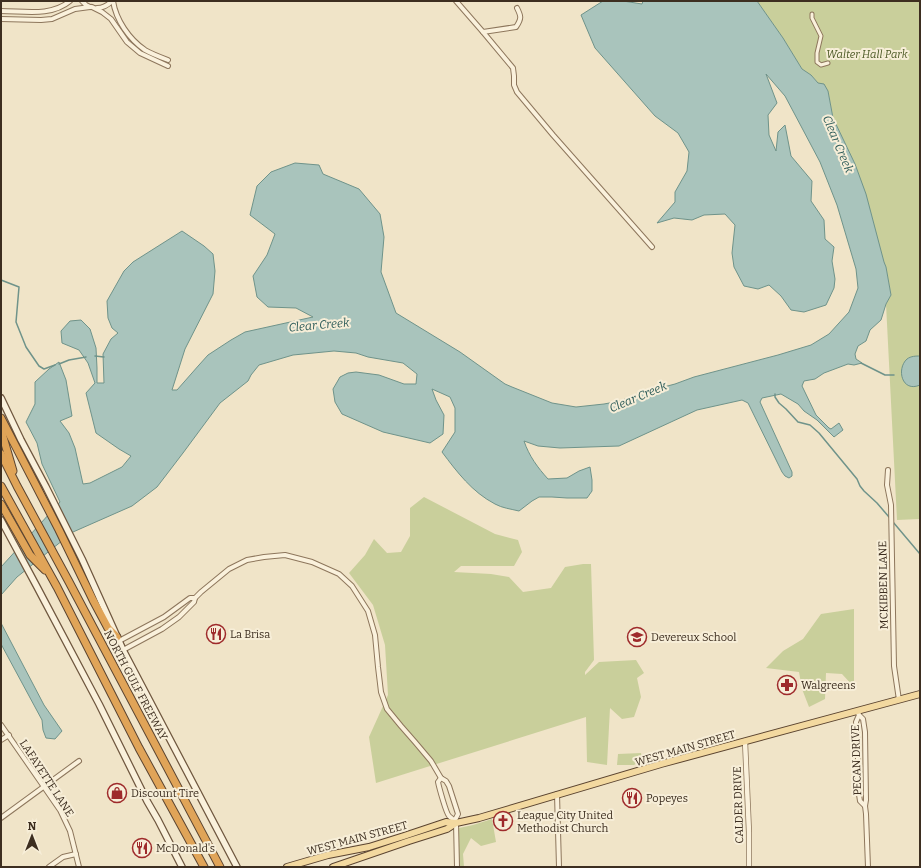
<svg xmlns="http://www.w3.org/2000/svg" width="921" height="868" viewBox="0 0 921 868" font-family="Bitter,serif">
  <style>
    .green { fill: #c9cf9b }
    .water { fill: #a9c4bc; stroke: #6f938a }
    .lines { fill: none; stroke-linecap: round; stroke-linejoin: round }
    .stream { stroke: #6f938a; stroke-width: 1.5 }
    .pedestrian-casing { stroke: #8d765c; stroke-width: 5 }
    .minor-casing { stroke: #8d765c; stroke-width: 6 }
    .tertiary-casing { stroke: #8d765c; stroke-width: 6 }
    .secondary-casing { stroke: #6f573f; stroke-width: 8 }
    .primary-casing { stroke: #5b4430; stroke-width: 8 }
    .motorway-casing { stroke: #5b4430; stroke-width: 9 }
    .pedestrian { stroke: #faf1dc; stroke-width: 3 }
    .minor { stroke: #faf1dc; stroke-width: 4 }
    .tertiary { stroke: #faf1dc; stroke-width: 4.5 }
    .secondary { stroke: #faf1dc; stroke-width: 5.5 }
    .primary { stroke: #f3d9a0; stroke-width: 6 }
    .motorway { stroke: #e0a458; stroke-width: 7 }
    .labels { text-anchor: middle; stroke-width: 4; stroke-linejoin: round; paint-order: stroke }
    .park-label { font-size: 11px; font-style: italic; fill: #4d5a26; stroke: #f7eed8 }
    .street-label { font-size: 11px; fill: #3d2e20; stroke: #f7eed8 }
    .poi-label { font-size: 11px; fill: #3d2e20; stroke: #f7eed8; text-anchor: start }
    .water-label { font-size: 12px; font-style: italic; fill: #2f5d5a; stroke: #f7eed8 }
  </style>
  <rect width="100%" height="100%" fill="#f0e4c8"/>
  <g class="green">
    <path d="M757 1H920V519L897 520 886 304 891 295 886 267 884 263 855 164 833 118 828 91 818 83 811 75 802 69 783 38Z"/>
    <path d="M424 497 495 534 518 540 522 552 514 566H461L454 572 491 574 509 577 523 592 551 588 565 567 583 564H591L594 660 585 672V675L599 662 636 660 644 673 637 678 641 697 634 717 622 719 610 708 607 765 587 762 586 717 376 783 369 737 388 695 385 645 373 605 349 573 365 555 374 539 387 553 401 552 410 536V508Z"/>
    <path d="M854 609V687L842 674 826 673 825 699 809 707 802 689 799 672 766 668 783 651 803 639 821 614Z"/>
    <path d="M641 753 642 759 634 765H617L618 754Z"/>
    <path d="M492 819 496 842 481 846 471 838 463 854 464 867H459V828L473 825Z"/>
  </g>
  <g class="water">
    <path d="M603 1H623L642 4 643 1H757L783 38 802 69 811 75 818 83 824 84 828 91 833 118 855 164 866 194 884 262 886 267 891 295 886 304 881 320 870 330 866 341 858 346 855 354 856 359 862 363 854 365 848 364 824 373 815 379 804 381 802 386 816 415 829 428 831 429 839 423 843 430 834 437 817 420 804 411 798 404 781 394 762 398 760 402 792 472V476L789 478 785 476 782 472 748 403 742 400 697 410 619 446 560 448 538 446 524 441C529 456 538 468 548 479L567 478 579 471 590 467 592 480V491L587 498H567L552 497H539L532 501 519 511C511 509 502 508 495 504 472 492 457 472 442 452L455 432V408L450 397 432 389 436 400 444 415 443 434 430 443 383 432 342 414 335 402 333 389 340 377 348 373 356 372 379 375 404 384H416L417 374 403 363 368 357 356 353 334 351 293 355 259 365 251 375 248 381 220 403 183 453 157 487 132 506 73 532 17 577 1 595V567L60 502 42 464 37 443 26 422 35 404V382L49 369 59 362 66 380 72 416 60 421 69 433 75 448 83 484 90 483 122 467 131 456 119 449 96 433 86 393 95 383 88 363 79 350 62 343 61 331 70 321 81 320 90 329 96 348 97 368V383H104L103 354 111 339 118 333 112 328 108 318 107 301 124 271 133 262 182 231 204 246 213 254 215 271 213 294 185 349 172 390H177L199 365 208 355 231 340 245 332 313 317 296 308 268 307 257 297 253 276 267 255 275 234 250 215 257 186 271 172 295 163 319 165 323 174 359 189 380 214 384 237 381 272 396 313 460 352 505 384 512 387 552 403 576 407 604 404 620 401 641 393 675 384 694 377 778 355 811 345 829 334 849 312 858 288 856 269 837 205 820 162 802 128 785 96 766 74 777 103 768 115 769 135 776 151 778 132 785 125 791 156 812 181 811 201 824 220 825 239 834 247 832 261 835 279 834 288 826 305 804 312 791 310 781 296 769 285 758 289 744 286 734 267 732 253 735 225 725 214 704 215 692 220 674 218 657 223 675 202V192L687 171 689 152 678 133 655 116 595 48 581 15Z"/>
    <path d="M920 356V385C902 393 896 369 907 359 911 356 916 356 920 356Z"/>
    <path d="M1 623 44 705 62 731 55 739 46 738 43 730 42 720 1 644Z"/>
  </g>
  <g class="lines">
    <g class="stream">
      <path d="M1 280 19 287 16 322 26 347 39 366 44 369 55 365"/>
      <path d="M95 356 104 357"/>
      <path d="M861 363 885 375H894"/>
      <path d="M59 364 69 360 86 357"/>
      <path d="M775 394V397L779 403 786 409 798 422 810 425 819 433 857 479 860 486 864 491 877 503 889 517"/>
      <path d="M893 522 920 554"/>
    </g>
    <g class="pedestrian-casing">
      <path id="pedestrian" d="M812 14V18L821 36 817 53V62L821 65 828 63"/>
    </g>
    <g class="minor-casing">
      <g id="minor">
        <path d="M82 1 86 5 90 7"/>
        <path d="M113 1C116 20 129 39 145 50 152 54 160 57 168 60"/>
        <path d="M456 1 483 32 516 27C522 18 521 16 517 8"/>
        <path d="M92 7 102 12 111 19 127 42 140 53 168 66"/>
        <path d="M97 8C103 8 107 6 112 1"/>
        <path d="M1 11C24 11 51 17 70 1"/>
        <path d="M1 19 41 20 52 19 75 9 90 7"/>
        <path d="M483 32 513 68 514 76V85L517 92 553 135 652 247"/>
        <path d="M888 470 887 485 891 505 894 666 899 700"/>
        <path d="M119 641 164 617 190 598H195"/>
        <path d="M123 650 162 629 179 617 194 602 195 598 201 592 229 569 247 560 264 557 285 555 312 562 339 574 352 586 368 611 375 635 378 667 381 692 387 709 401 726 415 742 431 761 441 778 446 781 449 786 458 814 455 820"/>
        <path d="M858 713 859 715 856 722 858 748V788L860 801 865 806"/>
        <path d="M859 715 863 719 865 732 866 800 865 806 866 814 868 867"/>
        <path d="M1 725 40 781 60 810 70 831 79 867"/>
        <path d="M1 740 9 735"/>
        <path d="M441 778 438 782C439 787 446 813 449 816 452 819 454 819 456 823L457 867"/>
        <path d="M557 794 559 867"/>
        <path d="M1 818 79 761"/>
        <path d="M49 867 63 857 76 854"/>
      </g>
    </g>
    <g class="tertiary-casing">
      <path id="tertiary" d="M745 741 749 832V867"/>
    </g>
    <g class="secondary-casing">
      <g id="secondary">
        <path d="M1 398 21 440 46 487 82 559 123 650 237 867"/>
        <path d="M1 520 36 585 99 704 147 801 158 820 182 867"/>
      </g>
    </g>
    <g class="primary-casing">
      <g id="primary">
        <path d="M287 867 328 855 369 847 404 836 446 822 456 823 479 818 661 764 920 694"/>
        <path d="M333 867 409 841 447 829 456 823"/>
      </g>
    </g>
    <g class="motorway-casing">
      <g id="motorway">
        <path d="M1 418 59 530 93 600 108 628 117 637"/>
        <path d="M1 430 13 471"/>
        <path d="M1 454 17 486 68 580 220 867"/>
        <path d="M1 486 57 587 139 748 204 867"/>
        <path d="M1 504 30 555 45 570"/>
      </g>
    </g>
    <use href="#pedestrian" class="pedestrian"/>
    <use href="#minor" class="minor"/>
    <use href="#tertiary" class="tertiary"/>
    <use href="#secondary" class="secondary"/>
    <use href="#primary" class="primary"/>
    <use href="#motorway" class="motorway"/>
  </g>
  <defs>
    <g id="restaurant-ring" transform="scale(1)"><circle r="9.5" fill="#f7eed8" stroke="#9e2a2b" stroke-width="1.5"/><path d="M-5-6h1v4h1v-4h1v4h1v-4h1v5L-1.5 .5V6h-2V.5L-5-1ZM5-6V6H3V1.5H1.5Q1.5-4 5-6Z" fill="#9e2a2b"/></g>
    <g id="school-ring" transform="scale(1)"><circle r="9.5" fill="#f7eed8" stroke="#9e2a2b" stroke-width="1.5"/><path d="M0-5L7-2L0 1L-7-2ZM-4 1L0 2.5L4 1V4Q0 6-4 4Z" fill="#9e2a2b"/></g>
    <g id="pharmacy-ring" transform="scale(1)"><circle r="9.5" fill="#f7eed8" stroke="#9e2a2b" stroke-width="1.5"/><path d="M-2-6h4v4h4v4h-4v4h-4v-4h-4v-4h4Z" fill="#9e2a2b"/></g>
    <g id="shop-ring" transform="scale(1)"><circle r="9.5" fill="#f7eed8" stroke="#9e2a2b" stroke-width="1.5"/><path d="M-5-2.5h2.3a2.7 3.5 0 0 1 5.4 0H5L5.5 6h-11ZM-1.5-2.5h3a1.5 2.3 0 0 0-3 0Z" fill="#9e2a2b"/></g>
    <g id="church-ring" transform="scale(1)"><circle r="9.5" fill="#f7eed8" stroke="#9e2a2b" stroke-width="1.5"/><path d="M-1.2-6h2.4v3.5h3.3v2.4h-3.3V6h-2.4V-.1h-3.3v-2.4h3.3Z" fill="#9e2a2b"/></g>
  </defs>
  <g fill-rule="evenodd">
    <use href="#restaurant-ring" x="216" y="634"/>
    <use href="#school-ring" x="637" y="637"/>
    <use href="#pharmacy-ring" x="787" y="685"/>
    <use href="#shop-ring" x="117" y="793"/>
    <use href="#restaurant-ring" x="632" y="798"/>
    <use href="#church-ring" x="503" y="821"/>
    <use href="#restaurant-ring" x="142" y="848"/>
  </g>
  <g class="labels">
    <g class="park-label">
      <text x="867" y="58">Walter Hall Park</text>
    </g>
    <g class="street-label">
      <text transform="translate(883 585) rotate(-91)" y="4">MCKIBBEN LANE</text>
      <text transform="translate(136 685) rotate(62)" y="4">NORTH GULF FREEWAY</text>
      <text transform="translate(685 748) rotate(-16)" y="4">WEST MAIN STREET</text>
      <text transform="translate(856 760) rotate(-92)" y="4">PECAN DRIVE</text>
      <text transform="translate(47 778) rotate(57)" y="4">LAFAYETTE LANE</text>
      <text transform="translate(738 805) rotate(-92)" y="4">CALDER DRIVE</text>
      <text transform="translate(357 838) rotate(-15)" y="4">WEST MAIN STREET</text>
    </g>
    <g class="poi-label">
      <text x="230" y="638">La Brisa</text>
      <text x="651" y="641">Devereux School</text>
      <text x="801" y="689">Walgreens</text>
      <text x="131" y="797">Discount Tire</text>
      <text x="646" y="802">Popeyes</text>
      <text x="517" y="819">League City United<tspan x="517" dy="13">Methodist Church</tspan></text>
      <text x="156" y="852">McDonald's</text>
    </g>
    <g class="water-label">
      <text transform="translate(838 144) rotate(67)" y="4">Clear Creek</text>
      <text transform="translate(319 325) rotate(-5)" y="4">Clear Creek</text>
      <text transform="translate(638 397) rotate(-23)" y="4">Clear Creek</text>
    </g>
  </g>
  <rect width="921" height="868" fill="none" stroke="#3d2e20" stroke-width="4"/>
  <g transform="translate(32 836)" stroke="#f7eed8" stroke-width="3" paint-order="stroke">
  <path d="M0-3L7 15L0 10L-7 15Z" fill="#3d2e20"/>
  <text y="-6" font-size="11" font-weight="bold" text-anchor="middle" fill="#3d2e20">N</text>
  </g>
</svg>
